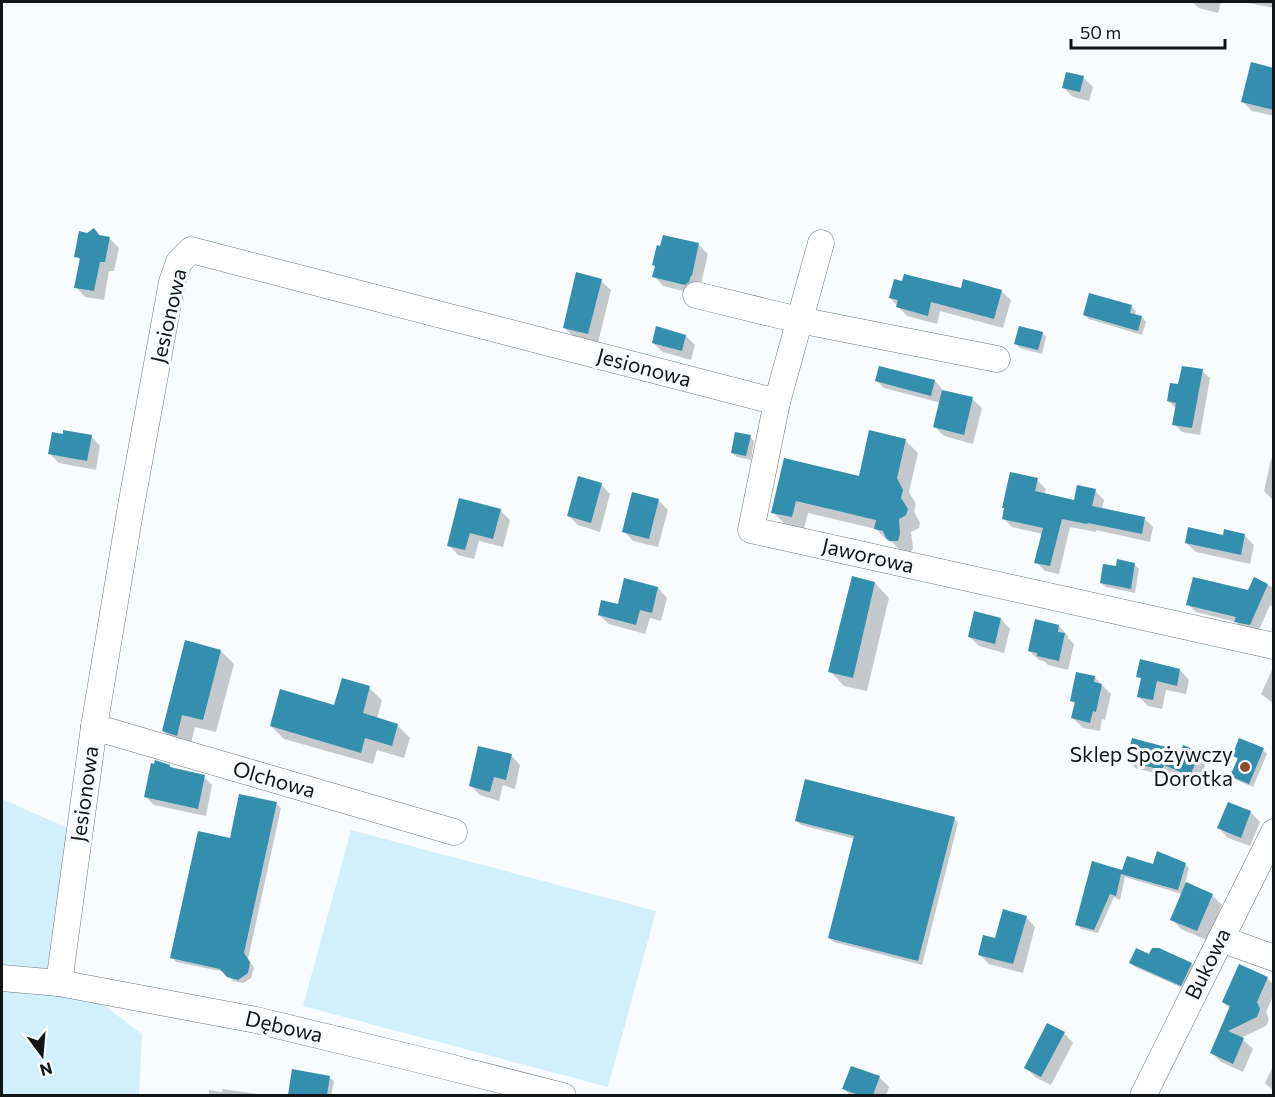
<svg xmlns="http://www.w3.org/2000/svg" width="1275" height="1097" viewBox="0 0 1275 1097" font-family="Commissioner,sans-serif">
  <style>
    .green { fill: #d2effc }
    .shadow { fill: #0003 }
    .building { fill: #348eae }
    .lines { fill: none; stroke-linecap: round; stroke-linejoin: round }
    .minor-casing { stroke: #6e777b; stroke-width: 27 }
    .minor { stroke: #fff; stroke-width: 26 }
    .poi-dot { fill: #914a26; stroke: #f8fcfe; stroke-width: 2 }
    .labels { text-anchor: middle; stroke-width: 6; stroke-linejoin: round; paint-order: stroke }
    .street-label { font-size: 21px; fill: #111516; stroke: #f8fcfe }
    .poi-label { font-size: 21px; fill: #111516; stroke: #f8fcfe; text-anchor: end }
  </style>
  <rect width="100%" height="100%" fill="#f8fcfe"/>
  <g class="green">
    <path d="M2 799 72 830 57 970 142 1034 139 1095 2 1096Z"/>
    <path d="M351 830 656 911 608 1087 303 1006Z"/>
  </g>
  <g class="shadow">
    <path d="M1195 2H1221L1218 13 1199 8 1194 4Z"/>
    <path d="M1246 2H1274V8L1248 3Z"/>
    <path d="M1274 69V116L1252 111 1242 101Z"/>
    <path d="M1083 77 1093 87 1089 101 1073 97 1063 87Z"/>
    <path d="M94 230 101 237 109 238 119 248 114 271H109L104 300 85 297 76 287 81 261 76 256 87 235Z"/>
    <path d="M699 245 708 254 701 284 695 294 663 286 654 276 656 267 653 264Z"/>
    <path d="M601 281 611 290 598 343 574 337 564 327Z"/>
    <path d="M962 290 1001 291 1011 300 1003 328 940 311 937 324 907 316 890 298Z"/>
    <path d="M1132 307 1136 311 1135 315 1142 317 1146 322 1142 335 1089 319 1084 315Z"/>
    <path d="M1042 333 1046 337 1042 354 1020 348 1016 344Z"/>
    <path d="M686 336 695 345 691 360 663 352 653 343Z"/>
    <path d="M1202 371 1210 378 1200 435 1182 432 1174 424 1177 409 1168 401 1179 386Z"/>
    <path d="M877 381H935L942 389V391L972 399 982 408 973 444 944 436 935 427 941 403 884 388Z"/>
    <path d="M91 436 100 446 96 470 59 463 49 453Z"/>
    <path d="M750 437 754 441 751 460 737 457 732 453Z"/>
    <path d="M905 440 918 453 909 492 916 504 914 512 920 523 919 528 911 532 913 548 910 553 901 551 892 542 888 541 876 529 808 513 804 529 786 525 773 512 785 460 860 477Z"/>
    <path d="M1271 459 1274 460V501L1264 491Z"/>
    <path d="M1037 480 1046 489 1044 495 1075 502 1095 491 1104 500 1102 509 1144 518 1153 527 1150 542 1096 530V532L1070 527 1059 574 1045 571 1036 562 1043 534 1012 527 1003 518Z"/>
    <path d="M601 484 610 494 600 532 578 525 569 516Z"/>
    <path d="M659 501 668 510 658 547 633 541 624 531Z"/>
    <path d="M500 510 510 520 503 547 479 541 474 559 458 555 449 545Z"/>
    <path d="M1244 535 1254 545 1250 564 1196 552 1186 543 1224 537Z"/>
    <path d="M1135 565 1139 569 1135 593 1106 587 1101 583 1117 568Z"/>
    <path d="M1255 579 1274 588V607L1270 605 1258 632 1243 629 1236 622 1196 612 1188 604 1249 592Z"/>
    <path d="M875 583 889 598 867 691 844 686 830 671Z"/>
    <path d="M658 588 667 598 661 621 650 618 645 634 609 624 599 615Z"/>
    <path d="M1001 619 1010 629 1004 653 979 646 970 637Z"/>
    <path d="M1059 626 1068 636V638L1074 644 1068 670 1048 665 1044 661 1039 660 1029 651Z"/>
    <path d="M221 651 234 664 216 732 195 727 190 748 177 744 163 731Z"/>
    <path d="M1180 670 1189 680 1186 694 1166 690 1162 709 1148 706 1138 696 1142 680 1138 676Z"/>
    <path d="M1272 670 1274 671V704L1261 694Z"/>
    <path d="M1095 678 1111 694 1105 720 1102 719 1100 731 1083 728 1073 718 1076 705 1071 701Z"/>
    <path d="M369 688 382 700 377 719 397 725 410 738 404 758 377 750 373 764 284 739 271 726 335 707Z"/>
    <path d="M1263 750 1267 754 1253 787 1236 780 1232 776 1238 760 1234 755Z"/>
    <path d="M1182 753H1199L1207 761 1198 783 1171 771 1170 777 1135 768 1128 760Z"/>
    <path d="M511 755 520 765 515 789 503 785 499 801 480 795 471 786Z"/>
    <path d="M169 766 173 770 204 777 212 785 206 816 154 805 146 797Z"/>
    <path d="M276 804 281 808 248 959 254 968 251 978 243 983 233 981 225 972 176 962 172 957 231 840Z"/>
    <path d="M1229 804 1251 813 1260 822 1250 846 1228 838 1219 828Z"/>
    <path d="M954 818 958 823 922 965 834 942 829 938 855 839 801 825 796 820Z"/>
    <path d="M1093 863 1123 871 1154 866 1185 864 1189 868 1185 883 1212 895 1222 905 1207 940 1181 929 1172 919 1182 894 1125 877 1120 900 1114 897 1098 933 1081 929 1077 924Z"/>
    <path d="M1026 917 1035 927 1023 973 989 964 979 954Z"/>
    <path d="M1150 956 1192 964 1196 968 1185 989 1135 967 1131 963Z"/>
    <path d="M1267 978 1274 985V994L1266 1012 1269 1020 1266 1026 1241 1038 1253 1049 1243 1072 1221 1062 1211 1052 1230 1009 1223 1002Z"/>
    <path d="M1064 1033 1073 1043 1051 1085 1035 1077 1026 1067Z"/>
    <path d="M1274 1064V1091L1265 1083Z"/>
    <path d="M294 1071 329 1077 334 1081 331 1096H289Z"/>
    <path d="M879 1077 889 1087 886 1096H851L844 1089Z"/>
    <path d="M222 1089 258 1094 260 1096H209V1090L222 1092Z"/>
  </g>
  <g class="building">
    <path d="M1251 62 1274 68V110L1241 102Z"/>
    <path d="M1066 72 1084 76 1080 92 1062 88Z"/>
    <path d="M94 228 99 235 110 237 105 262H100L94 291 74 288 80 258 74 257 79 231 87 233Z"/>
    <path d="M663 235 699 243 692 276 691 275 689 282 685 285 652 277 655 266 652 265 657 245 660 246Z"/>
    <path d="M576 272 602 279 588 334 563 328Z"/>
    <path d="M904 274 961 288 963 279 1002 290 994 319 931 302 928 316 896 307 898 300 889 298 894 279 902 281Z"/>
    <path d="M1089 293 1132 305 1130 313 1142 316 1138 331 1083 315Z"/>
    <path d="M656 326 686 335 682 351 652 343Z"/>
    <path d="M1019 326 1043 332 1038 350 1014 344Z"/>
    <path d="M879 366 935 380 931 396 875 381Z"/>
    <path d="M1182 366 1203 369 1192 428 1172 425 1176 403 1167 401 1170 383 1178 384Z"/>
    <path d="M942 390 973 397 964 435 933 427Z"/>
    <path d="M63 430 92 435 87 461 48 454 52 432 63 434Z"/>
    <path d="M869 430 906 439 897 478 903 490 901 498 908 509 906 515 899 519 900 534 898 541H890L886 538 883 531 874 529 876 520 796 501 792 517 771 513 784 458 859 476Z"/>
    <path d="M735 432 751 435 746 456 731 453Z"/>
    <path d="M1010 472 1038 478 1035 491 1074 500 1077 485 1096 489 1092 506 1145 517 1142 534 1088 523 1087 524 1062 519 1050 566 1034 563 1043 528 1002 519 1004 508H1002Z"/>
    <path d="M578 476 602 483 591 523 567 516Z"/>
    <path d="M632 492 659 499 649 539 622 532Z"/>
    <path d="M459 498 501 509 493 539 470 533 465 550 447 546Z"/>
    <path d="M1188 527 1223 535 1224 529 1245 534 1241 555 1185 543Z"/>
    <path d="M1117 559 1135 563 1131 589 1100 583 1103 564 1116 566Z"/>
    <path d="M852 576 875 582 853 678 828 672Z"/>
    <path d="M1193 577 1248 590 1254 577 1268 584 1250 625 1234 622 1236 617 1186 605Z"/>
    <path d="M624 578 658 587 652 613 640 610 636 625 598 615 601 600 618 604Z"/>
    <path d="M974 611 1001 618 995 644 968 637Z"/>
    <path d="M1035 619 1059 625 1058 632 1065 633 1059 661 1037 656V653L1028 651Z"/>
    <path d="M185 640 221 650 203 720 182 715 177 736 162 731Z"/>
    <path d="M1140 659 1180 669 1177 686 1157 681 1153 700 1137 697 1141 678 1136 677Z"/>
    <path d="M1076 672 1095 676 1094 682 1102 684 1096 712 1093 711 1090 723 1071 718 1075 702 1070 701Z"/>
    <path d="M342 678 370 686 363 713 398 724 392 746 365 738 361 753 270 726 280 689 334 705Z"/>
    <path d="M1132 738 1181 751 1183 745 1200 752 1190 776 1164 765 1162 770 1126 761Z"/>
    <path d="M1239 738 1264 748 1249 784 1230 776 1238 758 1232 756Z"/>
    <path d="M478 746 512 754 506 780 494 777 490 792 469 786Z"/>
    <path d="M155 760 170 765V767L205 775 198 809 144 797 151 763 154 764Z"/>
    <path d="M805 779 955 817 918 961 828 938 854 836 795 821Z"/>
    <path d="M239 794 277 802 244 953 250 962 248 973 238 980 227 977 220 969 170 958 198 831 230 838Z"/>
    <path d="M1228 802 1251 811 1241 838 1217 828Z"/>
    <path d="M1157 851 1186 863 1178 890 1121 874 1116 896 1110 894 1094 930 1075 925 1092 861 1122 870 1127 856 1153 864Z"/>
    <path d="M1186 882 1213 894 1197 931 1170 920Z"/>
    <path d="M1003 909 1027 916 1013 964 978 955 983 935 995 938Z"/>
    <path d="M1136 948 1149 954 1152 948H1159L1192 963 1181 986 1129 963Z"/>
    <path d="M1239 964 1268 977 1257 1002 1260 1009 1257 1017 1228 1031 1244 1038 1233 1064 1210 1053 1230 1006 1222 1002Z"/>
    <path d="M1047 1023 1065 1032 1041 1077 1024 1068Z"/>
    <path d="M851 1066 880 1076 873 1095H859L842 1089Z"/>
    <path d="M292 1069 330 1076 327 1095H288Z"/>
  </g>
  <g class="lines">
    <g class="minor-casing">
      <g id="minor">
        <path d="M821 243 777 402 751 530 1274 646"/>
        <path d="M696 295 799 320 997 359"/>
        <path d="M94 727 454 832"/>
        <path d="M1221 939 1274 958"/>
        <path d="M2 978 59 983 256 1020 433 1063 563 1096"/>
        <path d="M59 983 94 727 131 506 172 282 179 262 191 250 777 402"/>
        <path d="M1143 1096 1274 832"/>
      </g>
    </g>
    <use href="#minor" class="minor"/>
  </g>
  <circle class="poi-dot" cx="1245" cy="767" r="6"/>
  <g class="labels">
    <g class="street-label">
      <text transform="translate(169 316) rotate(-77)" y="7">Jesionowa</text>
      <text transform="translate(644 368) rotate(15)" y="7">Jesionowa</text>
      <text transform="translate(868 556) rotate(13)" y="7">Jaworowa</text>
      <text transform="translate(274 780) rotate(16)" y="7">Olchowa</text>
      <text transform="translate(85 794) rotate(-82)" y="7">Jesionowa</text>
      <text transform="translate(1208 964) rotate(-64)" y="7">Bukowa</text>
      <text transform="translate(284 1027) rotate(13)" y="7">Dębowa</text>
    </g>
    <g class="poi-label">
      <text x="1233" y="762">Sklep Spożywczy<tspan x="1233" dy="24">Dorotka</tspan></text>
    </g>
  </g>
  <rect width="1275" height="1097" fill="none" stroke="#111516" stroke-width="6"/>
  <g transform="translate(42 1055) rotate(164)" stroke="#f8fcfe" stroke-width="4.5" paint-order="stroke">
  <path d="M0-4.5L10 22L0 15L-10 22Z" fill="#111516"/>
  <text y="-9" font-size="16" font-weight="bold" text-anchor="middle" fill="#111516">N</text>
  </g>
  <path d="M1071 39v9h154v-9" fill="none" stroke="#111516" stroke-width="3"/>
  <text x="1080" y="39" font-size="18" fill="#111516" stroke="#f8fcfe" stroke-width="4.5" paint-order="stroke">50 m</text>
</svg>
